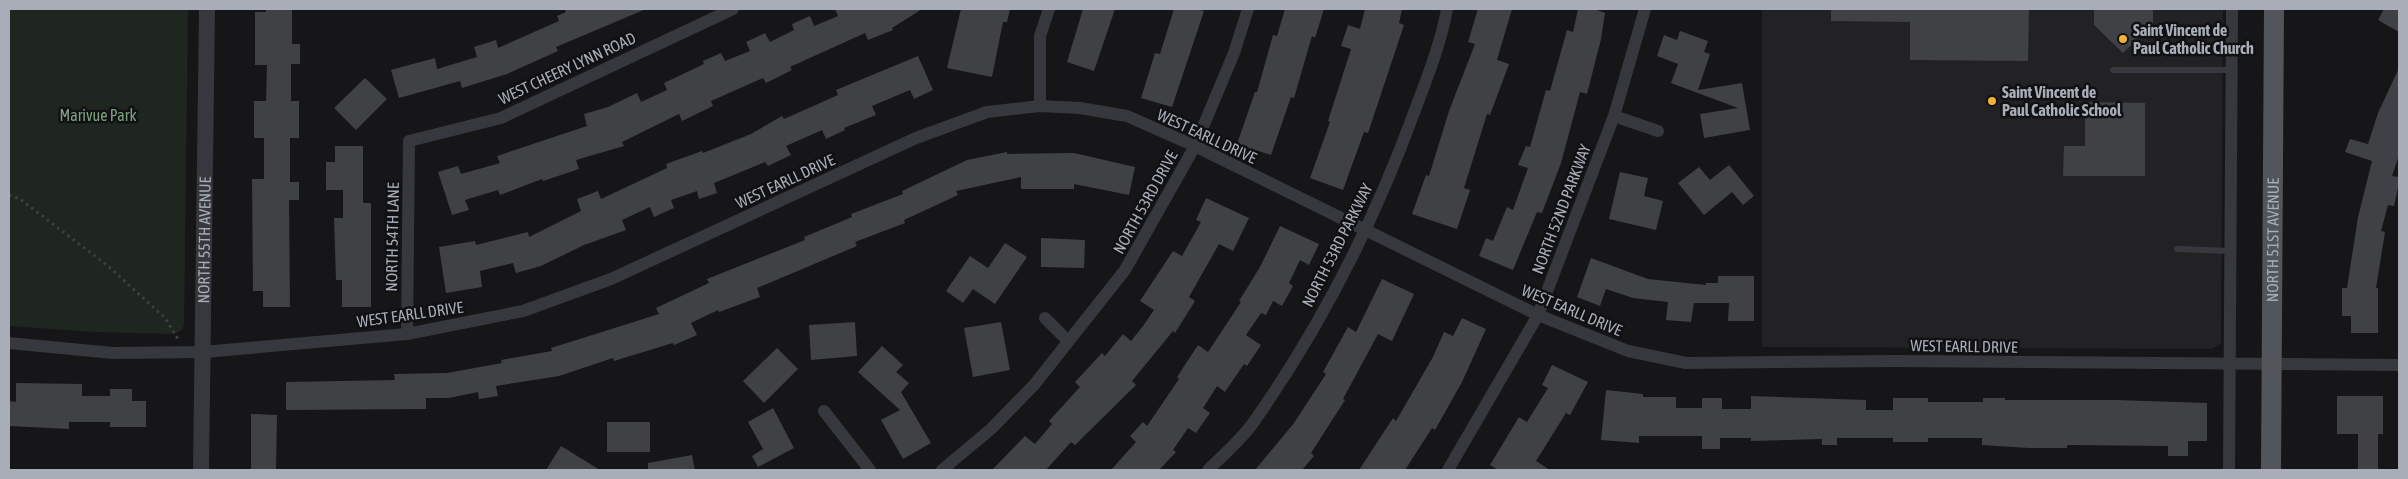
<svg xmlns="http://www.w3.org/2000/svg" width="2408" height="479" viewBox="0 0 2408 479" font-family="'Asap Condensed',sans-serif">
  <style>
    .built { fill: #222225 }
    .green { fill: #1e261f }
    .building { fill: #404145 }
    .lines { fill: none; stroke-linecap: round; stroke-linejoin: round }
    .path { stroke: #3d3f44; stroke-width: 3; stroke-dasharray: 2.5 4; stroke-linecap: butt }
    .service { stroke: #37383d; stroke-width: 6 }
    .minor { stroke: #37383d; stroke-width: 12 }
    .tertiary { stroke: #37383d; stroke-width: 16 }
    .primary { stroke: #53555c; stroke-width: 20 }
    .poi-dot { fill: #f2b134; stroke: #111113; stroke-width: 2 }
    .labels { text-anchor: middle; stroke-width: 5; stroke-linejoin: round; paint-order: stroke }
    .poi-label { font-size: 16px; font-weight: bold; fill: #a8adb8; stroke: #111113; text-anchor: start }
    .street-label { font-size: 16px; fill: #a8adb8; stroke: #111113 }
    .park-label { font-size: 16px; fill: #7fa381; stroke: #111113 }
  </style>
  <rect width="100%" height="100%" fill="#161618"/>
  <path class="built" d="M1762 9H2223L2221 343 2212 349 1762 347Z"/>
  <path class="green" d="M9 9H188L184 325 182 330 175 334 93 332 9 326Z"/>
  <g class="building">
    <path d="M266 9H292V44H300V64H291V101H299V138H290V182H299V200H289L290 307H263V291H253L252 179H264V138H254V101H266L267 65H255V12H266Z"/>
    <path d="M564 9H646L556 47 558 51 507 74 462 88 460 81 399 98 391 70 435 58 437 69 477 57 474 47 496 40 498 48 559 21 557 16 566 12Z"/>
    <path d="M835 9H922L892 28 893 30 868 40 865 33 790 67 792 70 766 83 763 78 711 101 713 106 682 121 679 114 622 142 624 146 576 160 579 169 543 181 542 179 500 195 498 190 465 200 469 210 452 215 438 172 458 166 461 174 500 163 497 156 587 126 584 114 608 107 637 93 641 102 667 90 664 83 704 64 703 61 721 53 725 61 750 51 746 42 765 33 770 42 794 30 792 24 810 16 814 26 838 16Z"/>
    <path d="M961 9H1010L1007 22H1003L992 77 947 68Z"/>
    <path d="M1083 9H1115L1094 71 1067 62Z"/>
    <path d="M1174 9H1196L1204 11 1172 107 1141 98 1155 53 1160 54Z"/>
    <path d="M1285 9H1324L1315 38 1312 36 1294 98 1291 97 1271 155 1237 144 1255 92H1257L1273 35 1277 36Z"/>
    <path d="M1365 9H1402L1399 23 1404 25 1368 133 1364 132 1343 190 1310 178 1330 122 1328 121 1351 49 1341 46 1348 25 1360 29Z"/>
    <path d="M1478 9H1512L1497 60 1509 64 1490 115 1487 114 1464 188 1470 190 1457 229 1412 214 1426 175 1429 176 1449 111 1475 44 1468 42Z"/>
    <path d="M1578 9H1594L1605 13 1601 39 1587 94 1580 92 1561 163 1542 213 1537 212 1513 270 1479 256 1486 238 1493 241 1507 207 1513 210 1528 168 1518 165 1526 146 1530 147 1546 90 1550 91 1567 30 1573 32Z"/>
    <path d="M1831 9H2029L2028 61 1910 60V22L1831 21Z"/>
    <path d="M2094 9H2153V23L2123 53 2094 25Z"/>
    <path d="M2384 9H2399V32L2378 20Z"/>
    <path d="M1680 31 1708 41 1704 52 1710 54 1698 90 1742 83 1750 130 1704 138 1700 114 1738 108 1671 83 1678 64 1657 56 1664 35 1677 40Z"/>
    <path d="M918 56 933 90 914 99 910 90 872 106 876 115 844 128 845 130 826 139 822 130 786 146 791 155 768 166 765 162 714 183 717 193 699 199 697 191 671 200 674 208 654 217 650 207 622 220 626 230 584 245 541 266 516 273 513 263 480 271 482 287 446 293 439 247 475 241 476 245 528 232 529 237 581 211 577 199 598 191 601 199 667 168 666 164 702 151 703 153 751 134 782 116 784 119 838 95 836 90Z"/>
    <path d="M2399 68V155L2392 176 2399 177V183L2394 206 2388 205 2381 231 2385 232 2376 288H2378V333H2351V316H2342V288H2347L2358 217 2372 161 2345 152 2350 139 2368 144 2378 113Z"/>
    <path d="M365 78 387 99 356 130 334 108Z"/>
    <path d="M2085 102 2145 103V176H2063L2064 146H2085Z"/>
    <path d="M335 146H363V203H371V307H342V280H336L334 218H343V190H326V162H335Z"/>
    <path d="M1007 152V154L1074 153 1135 167 1129 195 1074 184V189H1021V177L956 191 958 195 904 220 905 223 855 242 857 246 757 288 760 297 719 312 718 310 691 323 697 335 674 345 673 343 614 361 613 358 559 376 496 386 498 396 479 399 478 392 449 398H426V409L286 410V382L395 380 394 374 447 373 502 363 501 360 552 351 551 348 659 314 656 308 709 283 707 279 805 240 804 237 852 217 851 214 903 194 902 191 967 160Z"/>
    <path d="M1729 165 1754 196 1743 205 1732 192 1704 215 1678 183 1699 167 1710 180Z"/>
    <path d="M1620 172 1648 178 1644 196 1663 201 1656 230 1609 219Z"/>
    <path d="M1206 198 1249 218 1233 251 1219 244 1189 297 1195 301 1175 333 1173 331 1132 381 1136 385 1075 445 1071 442 1046 470H992L1025 436 1035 444 1052 424 1049 421 1080 387 1075 382 1102 353 1105 356 1123 334 1131 341 1143 326 1154 310 1140 301 1173 251 1182 256 1201 222 1196 220Z"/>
    <path d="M1280 226 1319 244 1309 265 1300 260 1289 283 1293 286 1282 306 1273 301 1266 315 1261 313 1246 335 1261 345 1247 366 1244 364 1225 392 1217 386 1203 408 1210 413 1196 433 1188 428 1173 450 1176 452 1159 470H1111L1136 442 1130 436 1143 422 1147 426 1179 379 1177 377 1198 345 1208 352 1241 302 1239 301 1260 267Z"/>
    <path d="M1041 238 1085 240 1084 268 1041 267Z"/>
    <path d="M1005 243 1027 257 995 304 973 289 963 303 946 291 970 256 988 268Z"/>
    <path d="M1591 258 1648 279 1706 285V283H1718V276H1754V321H1728L1729 303H1694L1691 322 1666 320 1668 302 1633 298 1606 289 1600 306 1577 297Z"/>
    <path d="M1382 279 1414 294 1392 341 1378 334 1343 399 1345 400 1311 453 1314 456 1302 470H1255L1294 423 1326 374 1323 372 1348 327 1356 332Z"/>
    <path d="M1462 318 1486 329 1462 382 1435 430 1432 428 1405 470H1359L1393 418 1396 421 1433 357 1444 332 1453 336Z"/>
    <path d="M855 322 857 356 811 360 809 325Z"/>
    <path d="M1001 322 1010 370 973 377 964 328Z"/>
    <path d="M882 346 903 365 896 372 909 383 901 392 931 443 903 459 881 420 900 410 858 372Z"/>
    <path d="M777 348 798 369 764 403 743 381Z"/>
    <path d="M1552 365 1588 382 1570 415 1566 413 1536 461 1550 470H1498L1490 465 1519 417 1527 422 1548 388 1542 385Z"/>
    <path d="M16 383 82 384V396H110V389H132V401H146V427H110V422H69V429L9 426V401L16 402Z"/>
    <path d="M1606 390 1643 394V397H1676V408H1702V398H1722V409H1751V396L1866 400V410H1893V398H1928V402H1983V398H2005V400H2116L2207 403V441H2188V456H2168V446L2067 445V448H2029L1982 445V438H1928V442H1893V438H1837V445H1822V439L1751 441V438H1720V449H1702V436H1639V443L1601 440Z"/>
    <path d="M2337 396H2383V434H2378V470H2358V434H2337Z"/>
    <path d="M773 408 794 448 758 467 752 456 763 449 748 422Z"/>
    <path d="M251 414 277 415 276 470H251Z"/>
    <rect x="607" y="422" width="43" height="30"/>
    <path d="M561 446 600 470H546Z"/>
    <path d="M692 455 695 470H648V463Z"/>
  </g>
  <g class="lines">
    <path class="path" d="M9 195 20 199 108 266 165 318 178 339"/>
    <g class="service">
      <path d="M2113 70H2232"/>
      <path d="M2177 249 2230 251"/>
    </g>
    <g class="minor">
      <path d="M1040 106V36L1049 9"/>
      <path d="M1614 116 1658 131"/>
      <path d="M1045 318 1067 340"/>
      <path d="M407 334 409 141 501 118 733 9"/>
      <path d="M9 343 113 353 204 352 407 334 523 311 611 279 916 138 987 112 1040 106 1080 108 1127 116 1195 146 1538 315 1628 351 1686 363 1895 361 2399 365"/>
      <path d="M824 411 870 470"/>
      <path d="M942 470 991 429 1034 385 1125 270 1195 146 1234 53 1248 9"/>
      <path d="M1208 470C1223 455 1241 440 1253 423 1320 328 1375 220 1415 110 1427 78 1441 43 1447 9"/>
      <path d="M1448 470 1538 315 1614 116 1645 9"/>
      <path d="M2229 470 2232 9"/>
    </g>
    <path class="tertiary" id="s1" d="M201 470 207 9"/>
    <path class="primary" id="s2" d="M2271 470 2274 9"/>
  </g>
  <g class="poi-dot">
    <circle cx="2123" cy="39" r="5"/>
    <circle cx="1992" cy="101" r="5"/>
  </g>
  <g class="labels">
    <g class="poi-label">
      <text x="2133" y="36">Saint Vincent de<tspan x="2133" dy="18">Paul Catholic Church</tspan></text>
      <text x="2002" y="98">Saint Vincent de<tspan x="2002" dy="18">Paul Catholic School</tspan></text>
    </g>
    <g class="street-label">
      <text transform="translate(567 68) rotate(-25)" y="6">WEST CHEERY LYNN ROAD</text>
      <text transform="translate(1207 136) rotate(25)" y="6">WEST EARLL DRIVE</text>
      <text transform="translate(785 181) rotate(-25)" y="6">WEST EARLL DRIVE</text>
      <text transform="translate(1145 202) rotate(-61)" y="6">NORTH 53RD DRIVE</text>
      <text transform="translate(1561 209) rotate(-69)" y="6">NORTH 52ND PARKWAY</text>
      <text transform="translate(392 237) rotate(-89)" y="6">NORTH 54TH LANE</text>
      <text dy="6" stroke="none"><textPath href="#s1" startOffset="230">NORTH 55TH AVENUE</textPath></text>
      <text dy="6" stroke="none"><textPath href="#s2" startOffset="230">NORTH 51ST AVENUE</textPath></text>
      <text transform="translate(1337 245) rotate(-63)" y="6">NORTH 53RD PARKWAY</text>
      <text transform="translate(1572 310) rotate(23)" y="6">WEST EARLL DRIVE</text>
      <text transform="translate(410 314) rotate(-8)" y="6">WEST EARLL DRIVE</text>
      <text transform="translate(1964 346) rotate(1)" y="6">WEST EARLL DRIVE</text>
    </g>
    <g class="park-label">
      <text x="98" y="121">Marivue Park</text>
    </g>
  </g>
  <rect width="2408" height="479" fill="none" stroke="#a8adb8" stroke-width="20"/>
</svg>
